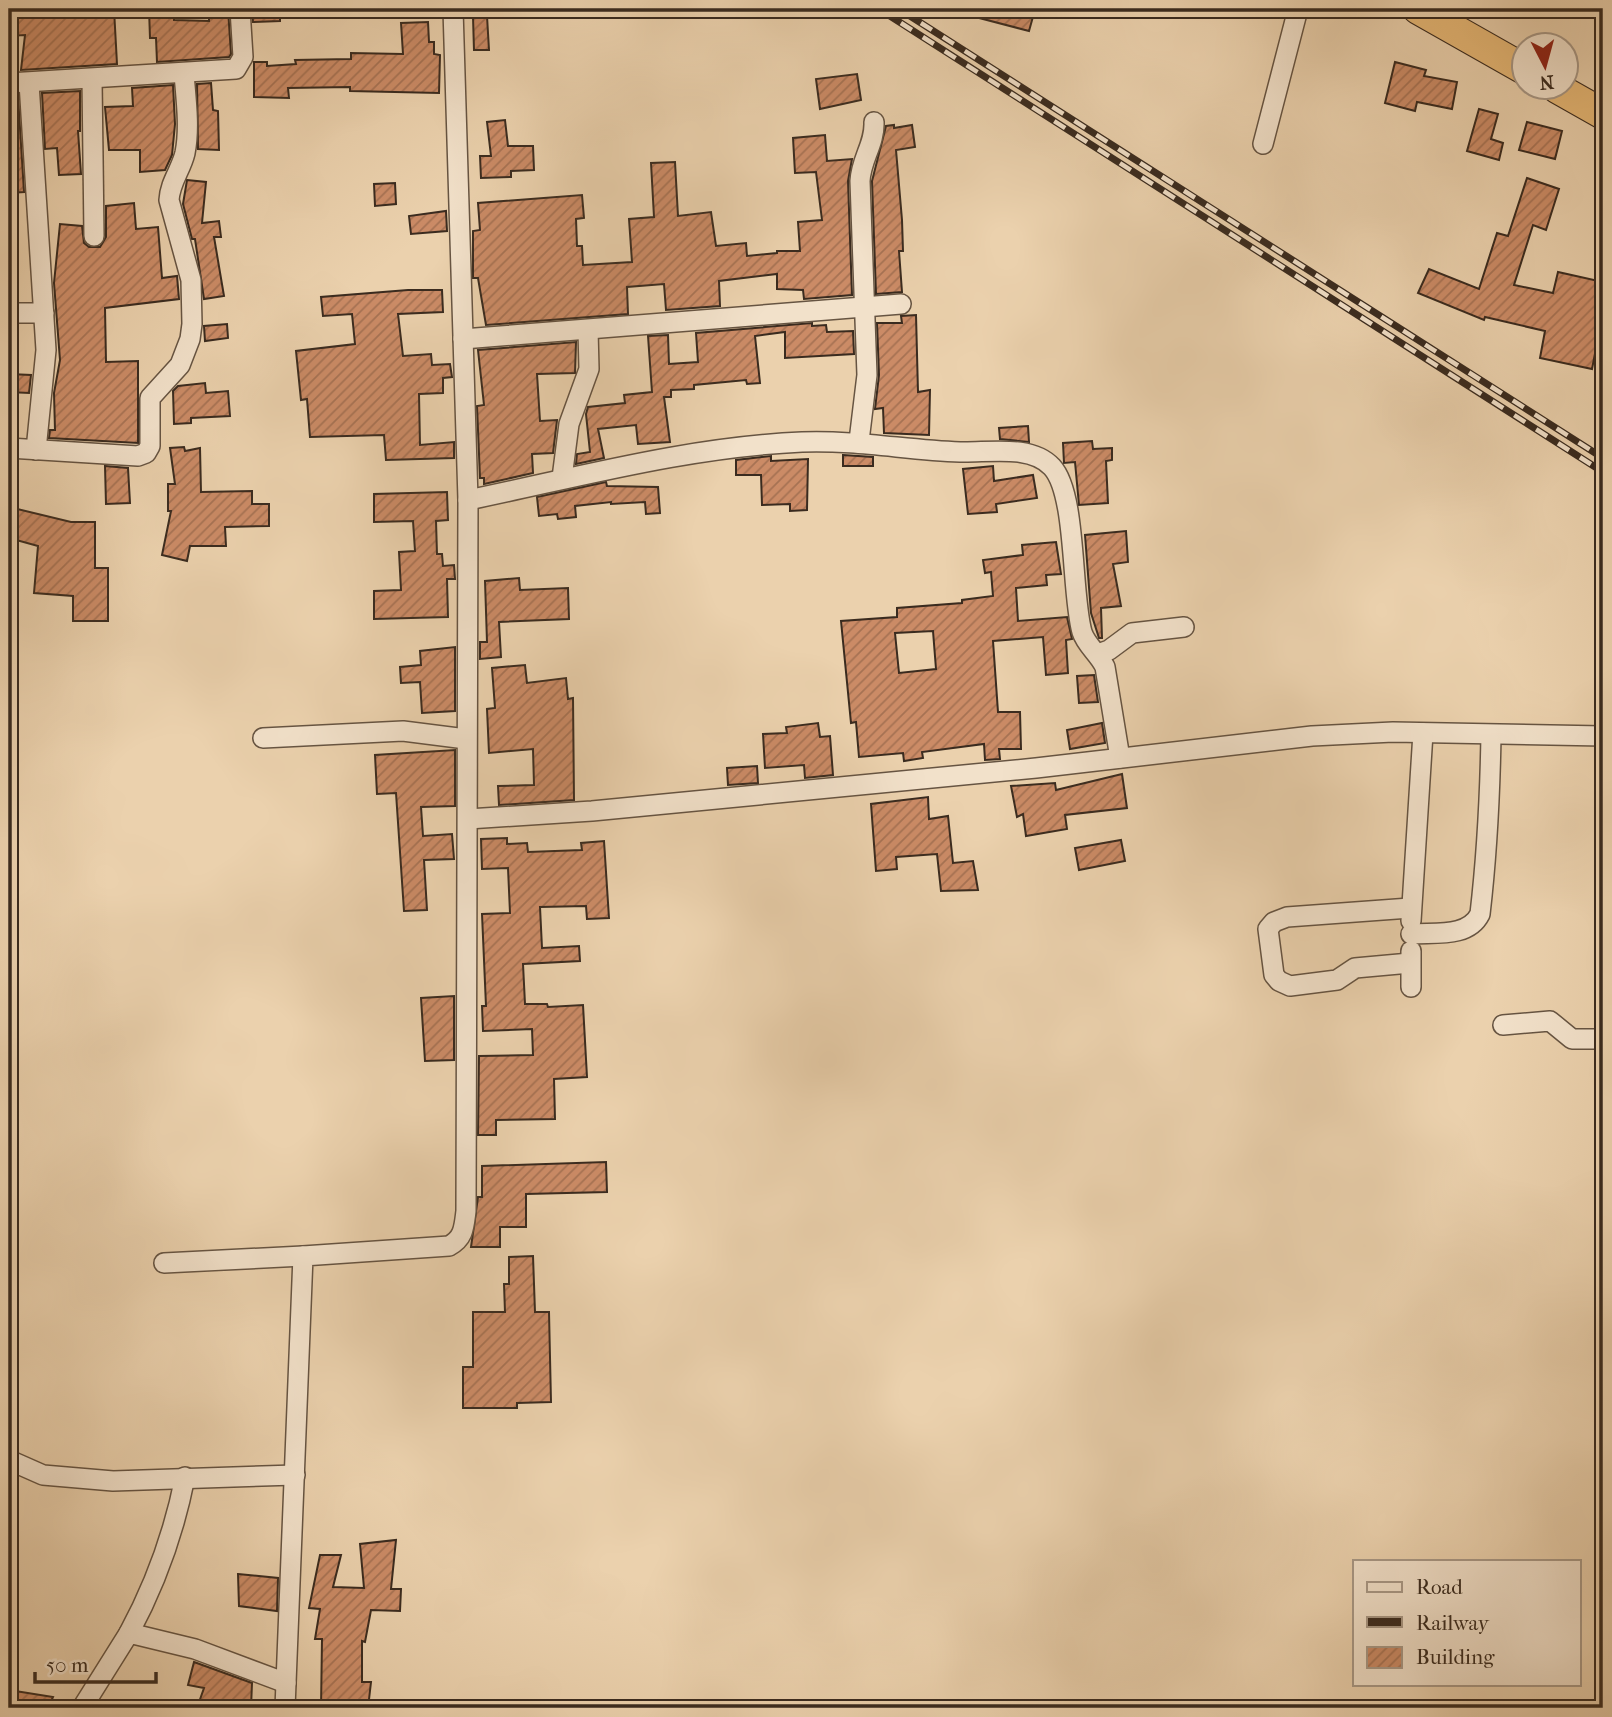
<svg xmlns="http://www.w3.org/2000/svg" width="1612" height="1717" viewBox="0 0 1612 1717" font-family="'IM FELL French Canon',serif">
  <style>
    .building { fill: url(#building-hatch); stroke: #3a2b1f; stroke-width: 2; fill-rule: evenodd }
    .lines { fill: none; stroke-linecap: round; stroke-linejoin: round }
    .minor-casing { stroke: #665442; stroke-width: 22 }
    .highway-casing { stroke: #3a2b1f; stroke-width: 32 }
    .minor { stroke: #f2e1ca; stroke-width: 19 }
    .highway { stroke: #e6b876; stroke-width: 30 }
    .rail-casing { stroke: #3a2b1f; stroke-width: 7 }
    .rail { stroke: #f2e1ca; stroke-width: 4.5; stroke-dasharray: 13; stroke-linecap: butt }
  </style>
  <defs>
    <pattern id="building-hatch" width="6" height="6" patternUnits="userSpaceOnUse" patternTransform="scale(1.75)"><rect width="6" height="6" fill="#cb8b66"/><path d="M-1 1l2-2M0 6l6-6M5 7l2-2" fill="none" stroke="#a67253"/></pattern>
  </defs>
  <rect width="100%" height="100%" fill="#ebd1ad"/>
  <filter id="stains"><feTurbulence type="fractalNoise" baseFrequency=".00286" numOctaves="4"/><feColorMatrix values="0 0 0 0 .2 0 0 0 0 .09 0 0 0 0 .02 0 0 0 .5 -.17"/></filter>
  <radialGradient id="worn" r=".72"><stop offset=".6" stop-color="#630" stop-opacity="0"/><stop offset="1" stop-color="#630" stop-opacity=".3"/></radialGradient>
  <g class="building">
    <path d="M114 9 117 64 21 70 25 35 9 36V10Z"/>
    <path d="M149 9H174V20L209 21V9H228L231 54 229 57 157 62 156 38H150Z"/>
    <path d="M252 9H280V21L253 22Z"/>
    <path d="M961 9H1018L1034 13 1029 31 960 13Z"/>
    <path d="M487 16 489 50H474L473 17Z"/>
    <path d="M428 22 429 42H434V54L440 55 439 93 350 91V87L288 88 289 98 254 97V62H267V66L296 64 295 60 351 59V53L403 54 401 23Z"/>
    <path d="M1395 62 1426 70 1424 76 1457 82 1452 109 1417 102 1415 111 1385 103Z"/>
    <path d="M857 74 861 100 820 109 816 79Z"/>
    <path d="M211 83 213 110 218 111 219 150 198 149 197 84Z"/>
    <path d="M173 85 175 124 172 155 165 170 140 172V150H109L105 107 133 106 132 88Z"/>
    <path d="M80 91V131H78L81 174 59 175 57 148 45 149 42 93Z"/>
    <path d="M18 96 24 192 9 193V117H17Z"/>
    <path d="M1479 109 1498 114 1491 139 1503 143 1499 160 1467 151Z"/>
    <path d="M505 120 508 146H533L534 170 511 171V177L481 178 480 156H491L487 122Z"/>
    <path d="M1527 122 1562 131 1555 159 1519 150Z"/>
    <path d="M894 125V128L912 125 915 147 896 150 902 220 903 251H899L902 292 876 294 872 181 886 126Z"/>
    <path d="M825 135 827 161 852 159 848 181 852 295 804 299 803 290 777 289V274L719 281 720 306 666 310 664 284 627 287 628 314 486 325 478 278H473V231L480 230 478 203 582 195 584 218 576 219 577 246H582L583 265 632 262 629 219 654 217 651 163 675 162 678 216 711 212 716 246 746 243 747 256 777 253V251H800L798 222 822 220 816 172 795 173 793 138Z"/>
    <path d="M1527 178 1559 189 1546 230 1533 225 1514 285 1553 293 1558 272 1603 282V313L1592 369 1540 358 1545 331 1485 317 1484 320 1418 293 1429 269 1479 289 1497 233 1508 236Z"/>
    <path d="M187 180 206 182 202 223 219 221 221 237H214L224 296 204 299 195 239H192L183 204Z"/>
    <path d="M395 183 396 204 375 206 374 184Z"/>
    <path d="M134 203 136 229 158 227 162 278 177 276 179 299 105 308 106 362 138 361V443L49 438 50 430H55L54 393 60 360 54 283 60 224 82 226 84 243 89 247H100L106 237V206Z"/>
    <path d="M446 211 447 231 411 234 409 216Z"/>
    <path d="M408 290H442L443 312 398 314 403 356 431 354 432 365 450 364 452 377 443 378V393L419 394 420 445 454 442V458L386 460 384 435 310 437 307 399 301 400 296 351 355 344 352 314 323 316 321 297Z"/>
    <path d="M916 315 918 392 930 390 929 435 884 433 883 408 875 409 879 375 877 323H902L901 316Z"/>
    <path d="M812 323V326L826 325 827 332 853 331 854 354 785 358V332L755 336 760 383 747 384 746 380 694 385V389L671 390V397H664L670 442 638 444 636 425 598 429 604 458 576 464 577 454 590 452 586 414 588 407 625 403 624 395 652 392 648 336 668 335 669 364 698 362 696 333Z"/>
    <path d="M227 324 228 338 205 341 204 326Z"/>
    <path d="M576 342 575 373 537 374 540 421 557 420 553 453 532 454 533 473 484 484V478H480L477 406 484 405 478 350Z"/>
    <path d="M9 374 31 375 29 393 9 392Z"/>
    <path d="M205 383 206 393 228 391 230 416 191 418V423L174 424 173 391 178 386Z"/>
    <path d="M1028 426 1029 442 1000 439 999 428Z"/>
    <path d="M1092 441 1093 449 1112 448V460L1106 461 1108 503 1079 505 1075 462 1064 463 1063 443Z"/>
    <path d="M184 447 185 451 200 448 201 492 252 491V504H269V526L225 527 226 546H190L187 561 162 555 171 511H168V484H175L170 448Z"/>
    <path d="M843 455 873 457V466H843Z"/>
    <path d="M771 456V461L808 459 807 510 790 511V504L762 505 761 475H736V460Z"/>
    <path d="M105 466 128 468 130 503 106 504Z"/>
    <path d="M993 466 994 481 1033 475 1037 498 996 504 997 512 968 514 963 469Z"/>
    <path d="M606 482 607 486 658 487 660 513 646 514 645 502 611 504V502L575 506 576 517 558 519 557 514 539 516 537 497Z"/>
    <path d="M447 492 448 520 436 521 437 554H442L443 566 454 565 455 579H447L448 617 374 619V591L401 590 399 552 415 551 413 521 374 522V494Z"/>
    <path d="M9 507 71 522H95V568H108V621H73V596L34 593 38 546 9 538Z"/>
    <path d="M1126 531 1128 562 1113 564 1121 606 1101 608 1102 638H1099L1091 613 1085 535Z"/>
    <path d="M1056 542 1061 574 1046 575 1047 585 1016 588 1018 621 1067 617 1072 639 1066 640 1068 673 1046 675 1043 637 993 641 998 712H1020L1021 749H999L1000 759 985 760 984 744 922 752 923 758 904 761 903 753 859 757 856 722 851 723 841 621 897 617V608L962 603V600L993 596 991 572 985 573 983 560 1023 555 1022 545ZM933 631 936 669 899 673 895 633Z"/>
    <path d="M519 578 520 590 568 588 569 619 499 622 501 657 480 659V642H487L485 581Z"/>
    <path d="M455 647V711L422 713 420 682 401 683 400 667 421 665 420 651Z"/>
    <path d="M525 665 527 683 566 678 568 699 573 698 574 800 499 805 498 786 534 785 533 749 489 753 487 709 495 708 492 668Z"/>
    <path d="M1094 675 1098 702 1079 703 1077 676Z"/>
    <path d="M818 723 820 737 830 736 833 775 805 778 804 765 765 768 763 734 787 733 786 727Z"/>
    <path d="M1102 723 1105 743 1070 749 1067 730Z"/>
    <path d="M455 750V806L421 807 423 836 452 834 454 859 424 860 427 910 404 911 396 793 377 794 375 755Z"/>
    <path d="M757 766 758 783 728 785 727 768Z"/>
    <path d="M1122 774 1127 808 1065 815 1067 829 1026 836 1023 814 1017 817 1011 786 1055 783 1056 790Z"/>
    <path d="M928 797 929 819 948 816 953 863 973 861 978 890 941 891 937 854 896 857 897 869 876 871 871 804Z"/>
    <path d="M507 838V844L527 843 528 852 582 850 581 843 604 841 609 918 587 919 586 906 540 907 542 948 579 946 580 961 523 964 525 1004H547L548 1007 583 1005 587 1077 554 1079 555 1119 496 1120V1135H478L479 1056 533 1055 532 1029 483 1031 482 1006H486L482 914 510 913 508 868 482 869 481 839Z"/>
    <path d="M1121 840 1125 861 1079 870 1075 848Z"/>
    <path d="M454 996V1060L425 1061 421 998Z"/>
    <path d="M606 1162 607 1192 526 1194V1227H500V1247H471L478 1197H482V1166Z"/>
    <path d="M533 1256 535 1312H549L551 1402 517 1403V1408H463V1367H473V1312H505L504 1284H509V1257Z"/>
    <path d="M396 1540 391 1589H401L400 1611 371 1610 365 1642 362 1641V1682H371L368 1708H321L322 1639H315L320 1609 309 1608 320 1555H341L333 1587 364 1588 360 1544Z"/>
    <path d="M238 1574 278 1578 277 1611 239 1606Z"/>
    <path d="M194 1662 252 1683 251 1708H197L204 1688 188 1685Z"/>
    <path d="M9 1690 53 1697 48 1708H9Z"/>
  </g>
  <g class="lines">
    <g class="minor-casing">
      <g id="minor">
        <path d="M92 80 94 236"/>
        <path d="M9 83 236 69 243 57 240 9"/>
        <path d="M29 83 46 350 36 450"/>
        <path d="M1263 144 1298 9"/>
        <path d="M9 313H44"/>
        <path d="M463 339 901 304"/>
        <path d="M859 441 867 375 860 181C861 159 875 144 874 122"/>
        <path d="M9 448 138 456 146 453 150 446V398L180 365 190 339 192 324 191 280 169 200C170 182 181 170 185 153 190 128 186 99 184 74"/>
        <path d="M562 478 569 424 589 369 588 330"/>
        <path d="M468 500C579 477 688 447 802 442 857 440 906 450 960 452 988 453 1031 444 1052 467 1077 494 1071 593 1082 632 1086 645 1099 654 1105 667L1120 758"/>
        <path d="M1098 654 1109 650 1132 633 1184 627"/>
        <path d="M263 738 403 731 466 739"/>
        <path d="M468 819 592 811 1036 768 1312 736 1393 732 1603 736"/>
        <path d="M1411 921 1423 733"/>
        <path d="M1411 934C1435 932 1468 938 1480 914 1487 854 1490 795 1491 735"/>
        <path d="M1411 951V987"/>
        <path d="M1410 963 1355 968 1337 980 1290 986 1279 981 1274 975 1268 929 1274 922 1287 917 1410 908"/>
        <path d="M1503 1025 1550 1021 1572 1039H1603"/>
        <path d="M164 1263 303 1256"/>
        <path d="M9 1460 43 1475 113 1481 295 1475"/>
        <path d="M129 1633C156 1583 174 1533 185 1477"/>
        <path d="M82 1708 129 1633 195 1649 286 1683"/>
        <path d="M285 1708 303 1256 449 1246C464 1238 464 1227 466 1211L468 500 453 9"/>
      </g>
    </g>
    <g class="highway-casing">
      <g id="highway">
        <path d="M1418 9 1524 69"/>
        <path d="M1557 88 1603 114"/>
      </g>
    </g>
    <use href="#minor" class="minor"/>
    <use href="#highway" class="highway"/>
    <g class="rail-casing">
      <g id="rail">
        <path d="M879 9 1603 472"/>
        <path d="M899 9 1603 458"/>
      </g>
    </g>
    <use href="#rail" class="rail"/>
  </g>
  <rect width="1612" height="1717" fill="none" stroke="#ebd1ad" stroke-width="35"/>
  <rect x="10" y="10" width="1591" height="1696" fill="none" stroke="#3a2b1f" stroke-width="3.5"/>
  <rect x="18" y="18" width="1577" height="1682" fill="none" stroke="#3a2b1f" stroke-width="2"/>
  <rect x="1353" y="1560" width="228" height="126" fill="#f2e1ca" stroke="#a89886" stroke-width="2"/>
  <rect x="1367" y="1582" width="35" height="10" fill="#f2e1ca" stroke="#a89886" stroke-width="2"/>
  <text x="1416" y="1594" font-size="21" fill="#3a2b1f">Road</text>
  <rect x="1367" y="1617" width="35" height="10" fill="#3a2b1f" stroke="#a89886" stroke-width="2"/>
  <text x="1416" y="1630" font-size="21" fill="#3a2b1f">Railway</text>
  <rect x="1367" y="1647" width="35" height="21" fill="url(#building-hatch)" stroke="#a89886" stroke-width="2"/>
  <text x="1416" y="1664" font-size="21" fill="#3a2b1f">Building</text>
  <g transform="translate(1545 66) rotate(174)"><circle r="33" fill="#f2e1ca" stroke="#a89886" stroke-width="2"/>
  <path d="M0-5L12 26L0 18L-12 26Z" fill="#8f2418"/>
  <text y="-10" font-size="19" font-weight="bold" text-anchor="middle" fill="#3a2b1f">N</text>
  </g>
  <path d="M35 1672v10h121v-10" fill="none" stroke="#3a2b1f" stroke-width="3.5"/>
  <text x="46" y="1672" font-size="21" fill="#3a2b1f" stroke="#f2e1ca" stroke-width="5" paint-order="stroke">50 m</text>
  <rect width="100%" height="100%" filter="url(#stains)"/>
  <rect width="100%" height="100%" fill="url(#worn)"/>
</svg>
